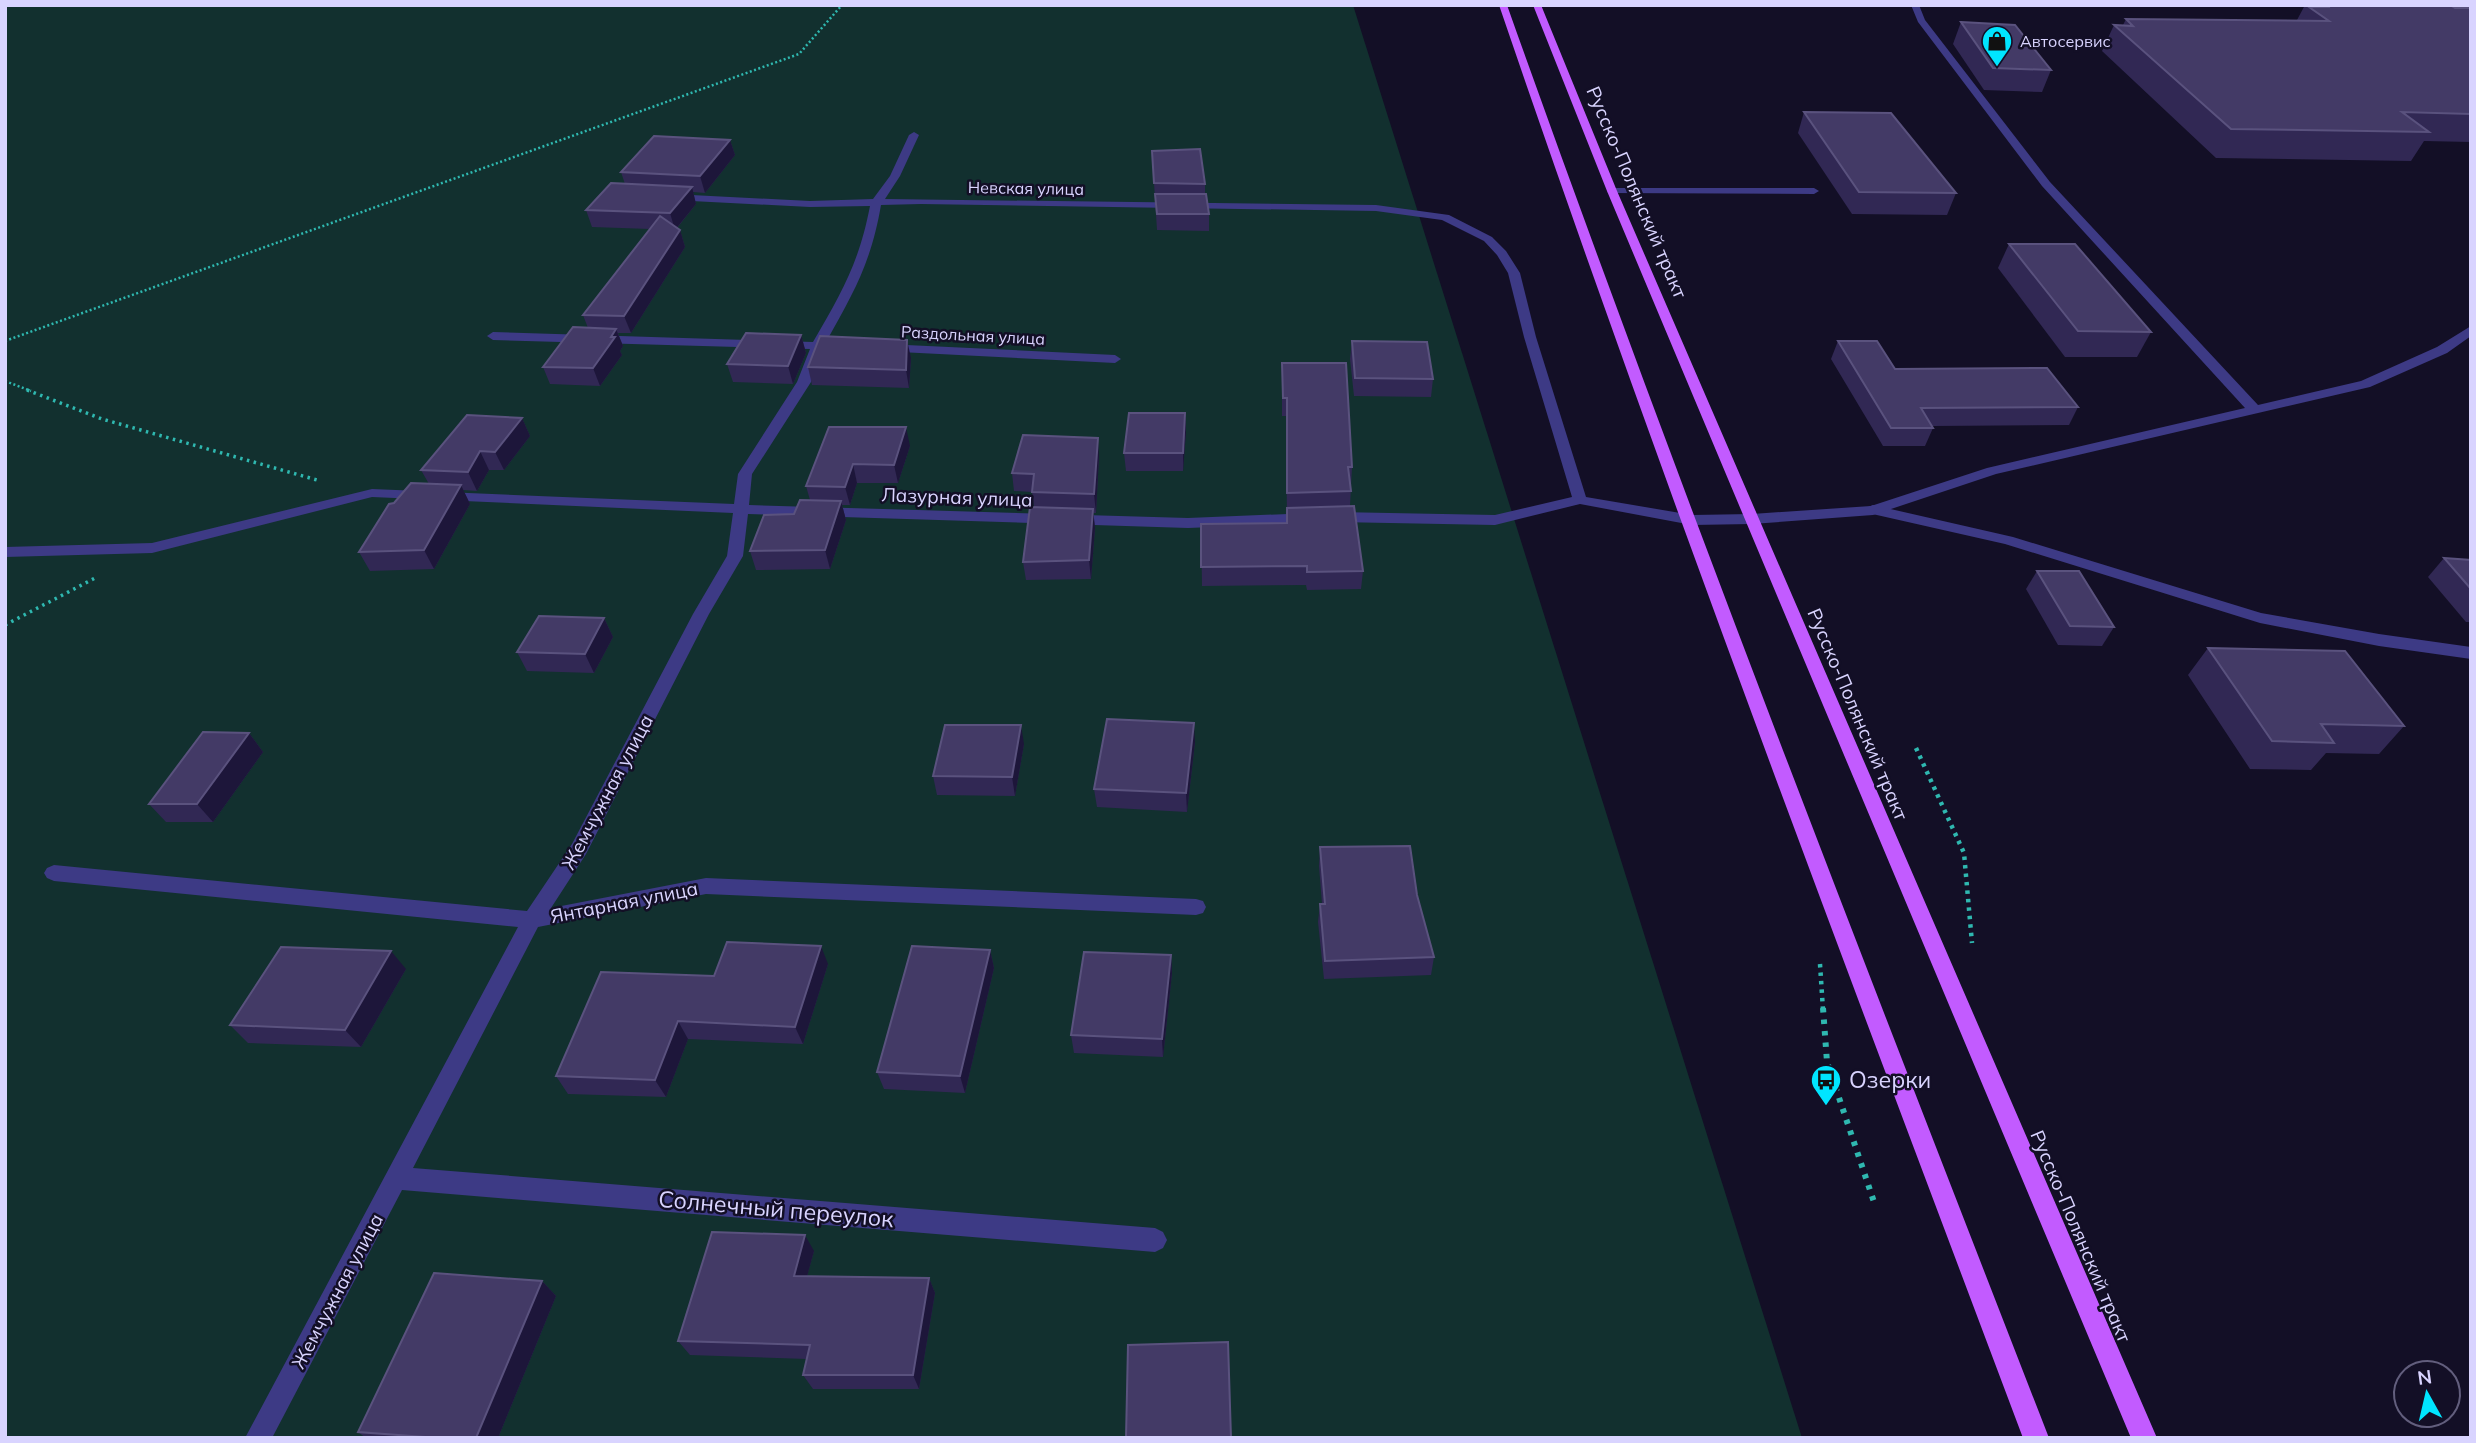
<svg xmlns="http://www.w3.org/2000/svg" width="2476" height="1443" viewBox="0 0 2476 1443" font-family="Mulish,sans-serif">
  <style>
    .green { fill: #12302f }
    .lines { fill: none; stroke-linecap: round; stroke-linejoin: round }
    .path-far3 { stroke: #2fb8b0; stroke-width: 2.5; stroke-dasharray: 2 2.5; stroke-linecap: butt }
    .path-far2 { stroke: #2fb8b0; stroke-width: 3.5; stroke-dasharray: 2.5 4.5; stroke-linecap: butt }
    .path-far1 { stroke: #2fb8b0; stroke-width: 4.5; stroke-dasharray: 3.5 5; stroke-linecap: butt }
    .path { stroke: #2fb8b0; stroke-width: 6; stroke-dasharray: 4.5 7; stroke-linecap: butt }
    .lane { fill: #3d3a85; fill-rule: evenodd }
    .street { fill: #3d3a85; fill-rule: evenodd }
    .primary { fill: #c25bff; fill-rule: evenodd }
    .wall { fill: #312854 }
    .shaded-wall { fill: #1d163a }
    .building { fill: #433a66; stroke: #5a527e; stroke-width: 2 }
    .labels { text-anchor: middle; stroke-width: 5; stroke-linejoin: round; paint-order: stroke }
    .far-poi-label { font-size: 16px; fill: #d9d4ff; stroke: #130f26; text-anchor: start }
    .far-street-label { font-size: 16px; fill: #d9d4ff; stroke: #130f26 }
    .street-label { font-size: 19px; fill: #d9d4ff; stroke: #130f26 }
    .near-poi-label { font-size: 23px; fill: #d9d4ff; stroke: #130f26; text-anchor: start }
    .near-street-label { font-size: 23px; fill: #d9d4ff; stroke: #130f26 }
  </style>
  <rect width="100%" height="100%" fill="#130f26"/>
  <path class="green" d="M5 5H1353L1802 1438H5Z"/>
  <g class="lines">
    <g class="path-far3">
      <path d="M5 341 799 54 842 5"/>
      <path d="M5 381 31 391"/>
    </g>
    <g class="path-far2">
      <path d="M27 390 102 419 317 480"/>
      <path d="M5 625 97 577"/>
    </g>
    <g class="path-far1">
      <path d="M1916 748 1964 853 1972 943"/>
      <path d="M1820 964 1823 1010"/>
    </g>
    <path class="path" d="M1823 1008 1827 1062 1874 1202"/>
    <g class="lane">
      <path d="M1612 188H1814L1819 191 1814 194 1608 193 1607 191Z"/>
      <path d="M1873 505 2013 537 2261 613 2379 634 2471 647V659L2379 646 2260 623 2005 544 1868 513V507Z"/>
    </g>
    <g class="street">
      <path d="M1911 5H1919L1925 20 2050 182 2258 405 2361 381 2437 347 2471 326V336L2447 353 2370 387 1996 474 1873 515 1752 524 1692 525 1580 504 1495 525 1337 522 1188 528 748 514 743 556 709 614 586 854 551 908 706 878 1196 899 1203 901 1206 907 1203 913 1196 915 706 894 538 927 413 1168 1155 1228 1163 1232 1167 1240 1163 1248 1155 1252 402 1190 272 1438H245L518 927 54 881 47 878 44 873 47 868 54 865 527 911 572 844 693 614 727 556 733 513 372 497 152 553 5 557V547L152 543 372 489 734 504 738 474 797 382 810 349 493 340 487 336 493 332 813 342C842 292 859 263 870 206L810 207 672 200 667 197 672 194 810 201 873 199 890 176 909 135 914 132 919 135 900 176 885 199 1376 205 1449 215 1492 237 1506 251 1520 273 1536 337 1586 497 1692 515 1752 514 1871 506 1987 468 2245 408 2042 186 1918 22ZM921 204 1376 211 1442 220 1484 241 1497 255 1508 273 1524 337 1572 497 1495 515 1337 512 1188 518 749 505 752 474 811 382 823 350 835 346 826 342C854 292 871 263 881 205Z"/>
      <path d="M885 344 1115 355 1121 359 1115 363 880 351V345Z"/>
    </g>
    <g class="primary">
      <path d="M1499 5H1507C1678 486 1864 962 2049 1438H2023C1844 962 1663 486 1499 5Z"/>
      <path d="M1533 5H1541L1617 191 2157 1438H2131L1607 191Z"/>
    </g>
  </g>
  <g class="wall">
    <path d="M2305 5H2450L2455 8H2471V142L2424 141 2411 161 2216 158 2102 51 2114 25H2123L2126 19 2298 21 2297 20Z"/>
    <path d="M1961 22 2051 70 2042 92 1984 90 1953 44Z"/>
    <path d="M1804 112 1956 193 1947 215 1852 214 1798 133Z"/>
    <path d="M730 140 735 155 705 193 693 192 696 204 677 228 680 230 685 247 631 333H618L623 346 620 351 622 355 600 386 550 384 543 367 588 328 583 315 650 229 592 227 586 210 625 184 621 172Z"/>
    <path d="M1153 167 1205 184V194L1209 214V231L1157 230Z"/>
    <path d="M2009 244 2151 332 2137 357H2065L1998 268Z"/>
    <path d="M801 335 806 353 793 384 733 382 727 364Z"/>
    <path d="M1352 341 1433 379 1431 397 1354 396 1350 359Z"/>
    <path d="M1838 341 1895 369 2078 407 2069 425 1932 426 1933 428 1925 446H1883L1831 359Z"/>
    <path d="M911 358 909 388 812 385 808 367Z"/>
    <path d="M1282 363 1352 467 1350 506 1363 571 1361 589 1307 590 1306 585 1202 586 1201 524 1287 523 1286 416H1282Z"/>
    <path d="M1185 413 1186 432 1183 471H1126L1124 453Z"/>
    <path d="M522 418 530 436 504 470H489L477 491 463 490 470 504 434 569 370 571 359 552 394 503 429 484 421 470Z"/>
    <path d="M829 427 910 446 898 483H857L850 505H842L846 520 830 569 756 570 750 551 810 500 806 486Z"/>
    <path d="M1099 456 1096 513H1093L1095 528 1091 579 1026 580 1023 562 1034 507 1032 492 1014 491 1012 473Z"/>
    <path d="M2444 558 2471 560V622H2466L2428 577Z"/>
    <path d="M2037 571 2114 627 2102 646 2058 645 2026 589Z"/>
    <path d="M604 618 613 637 594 673 527 671 517 652Z"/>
    <path d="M2208 648 2404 726 2379 754 2326 753 2311 770 2250 769 2188 675Z"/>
    <path d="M249 733 263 752 213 822H166L149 804Z"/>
    <path d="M1195 742 1187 812 1097 807 1094 789Z"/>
    <path d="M1024 744 1015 796 937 795 933 776Z"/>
    <path d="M1320 847 1417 895 1434 957 1431 975 1324 979 1318 922 1320 904H1322L1319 866Z"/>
    <path d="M990 950 994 968 965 1093 884 1089 877 1072Z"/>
    <path d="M1171 955 1172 973 1163 1057 1074 1053 1071 1035Z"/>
    <path d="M828 964 803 1044 688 1039 666 1097 568 1094 556 1076 714 976Z"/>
    <path d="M406 969 361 1047 248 1043 230 1025Z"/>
    <path d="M814 1251 807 1276 929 1278 935 1293 919 1389H813L803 1375 807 1359 690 1355 678 1341Z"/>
    <path d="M542 1281 556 1296 498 1438H366L358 1432Z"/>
  </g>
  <g class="shaded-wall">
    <path d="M730 140 735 155 705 193 700 176Z"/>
    <path d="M692 187 696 204 675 230 670 213Z"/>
    <path d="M680 230 685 247 631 333 624 316Z"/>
    <path d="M616 329 623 346 620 351 622 355 600 386 593 368Z"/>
    <path d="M801 335 806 353 793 384 788 366Z"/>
    <path d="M907 340 911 358 909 388 906 370Z"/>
    <path d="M1185 413 1186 432 1183 471V453Z"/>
    <path d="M522 418 530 436 504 470 495 452Z"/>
    <path d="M906 427 910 446 898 483 894 465Z"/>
    <path d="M1098 438 1099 456 1096 513 1094 494Z"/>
    <path d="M480 451 489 470 477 491 468 472Z"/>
    <path d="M853 464 857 483 850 505 845 487Z"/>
    <path d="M461 485 470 504 434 569 424 550Z"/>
    <path d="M841 501 846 520 830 569 825 550Z"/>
    <path d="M1093 509 1095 528 1091 579 1089 560Z"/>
    <path d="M604 618 613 637 594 673 585 654Z"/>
    <path d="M1194 723 1195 742 1187 812 1186 793Z"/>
    <path d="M1021 725 1024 744 1015 796 1012 777Z"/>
    <path d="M249 733 263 752 213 822 197 804Z"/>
    <path d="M821 946 828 964 803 1044 795 1027Z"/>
    <path d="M990 950 994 968 965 1093 960 1076Z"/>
    <path d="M391 951 406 969 361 1047 345 1030Z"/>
    <path d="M1171 955 1172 973 1163 1057 1162 1039Z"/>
    <path d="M678 1021 688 1039 666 1097 655 1080Z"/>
    <path d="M805 1235 814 1251 803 1291 794 1276Z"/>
    <path d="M929 1278 935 1293 919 1389 913 1375Z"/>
    <path d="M542 1281 556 1296 498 1438H476Z"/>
  </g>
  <g class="building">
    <path d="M2326 5H2450L2455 8H2471V114L2402 112 2429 132 2231 129 2114 25 2133 26 2126 19 2329 21 2309 7H2330Z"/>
    <path d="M1961 22 2015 25 2051 70 1993 68Z"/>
    <path d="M1804 112 1891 113 1956 193 1859 192Z"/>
    <path d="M654 136 730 140 700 176 621 172Z"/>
    <path d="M1200 149 1205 184 1154 183 1152 151Z"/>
    <path d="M611 183 692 187 670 213 586 210Z"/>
    <path d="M1155 194H1206L1209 214H1157Z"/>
    <path d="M660 216 680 230 624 316 583 315Z"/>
    <path d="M2009 244H2075L2151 332 2078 331Z"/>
    <path d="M573 327 616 329 611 337H615L593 368 543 367Z"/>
    <path d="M746 333 801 335 788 366 727 364Z"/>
    <path d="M820 336 907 340 906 370 808 367Z"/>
    <path d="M1352 341 1427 342 1433 379 1355 378Z"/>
    <path d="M1838 341H1877L1895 369 2047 368 2078 407 1921 408 1933 428H1891Z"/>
    <path d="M1282 363H1346L1352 467H1348L1351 491 1287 493V398H1283Z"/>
    <path d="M1129 413H1185L1183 453H1124Z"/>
    <path d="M467 415 522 418 495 452 480 451 468 472 421 470Z"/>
    <path d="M829 427H906L894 465 853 464 845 487 806 486Z"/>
    <path d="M1023 435 1098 438 1094 494 1032 492 1034 474 1012 473Z"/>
    <path d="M411 483 461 485 424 550 359 552 389 504 394 503Z"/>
    <path d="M800 500 841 501 825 550 750 551 764 515 794 514Z"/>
    <path d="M1354 506 1363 571 1307 572V566L1201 567V524L1287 523V508Z"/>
    <path d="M1030 507 1093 509 1089 560 1023 562Z"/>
    <path d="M2444 558 2471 560V589Z"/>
    <path d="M2037 571H2079L2114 627 2070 626Z"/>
    <path d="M539 616 604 618 585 654 517 652Z"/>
    <path d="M2208 648 2345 651 2404 726 2321 724 2334 743 2272 741Z"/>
    <path d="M1107 719 1194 723 1186 793 1094 789Z"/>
    <path d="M945 725H1021L1012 777 933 776Z"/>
    <path d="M203 732 249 733 197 804H149Z"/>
    <path d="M1410 846 1417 895 1434 957 1325 961 1320 904H1325L1320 847Z"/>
    <path d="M727 942 821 946 795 1027 678 1021 655 1080 556 1076 601 972 714 976Z"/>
    <path d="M912 946 990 950 960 1076 877 1072Z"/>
    <path d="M281 947 391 951 345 1030 230 1025Z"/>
    <path d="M1084 952 1171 955 1162 1039 1071 1035Z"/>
    <path d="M712 1232 805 1235 794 1276 929 1278 913 1375H803L810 1345 678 1341Z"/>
    <path d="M434 1273 542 1281 476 1438H439L358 1432Z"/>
    <path d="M1228 1342 1231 1438H1126L1128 1345Z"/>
  </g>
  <defs>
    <g id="shop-pin" transform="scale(1.575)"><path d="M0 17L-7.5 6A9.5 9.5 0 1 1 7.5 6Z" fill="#00e5ff" stroke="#130f26"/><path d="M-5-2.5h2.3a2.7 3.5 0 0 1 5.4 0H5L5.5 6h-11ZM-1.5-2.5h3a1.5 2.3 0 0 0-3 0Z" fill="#111"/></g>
    <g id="bus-pin" transform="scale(1.575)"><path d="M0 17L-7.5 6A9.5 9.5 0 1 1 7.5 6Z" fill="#00e5ff" stroke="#130f26"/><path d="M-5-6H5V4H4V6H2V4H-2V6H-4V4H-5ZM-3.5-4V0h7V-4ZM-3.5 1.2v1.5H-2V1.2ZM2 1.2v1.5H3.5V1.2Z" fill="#111"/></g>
  </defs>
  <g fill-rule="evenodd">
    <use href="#shop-pin" x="1997" y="41"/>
    <use href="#bus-pin" x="1826" y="1080"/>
  </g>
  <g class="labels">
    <g class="far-poi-label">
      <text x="2020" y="47">Автосервис</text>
    </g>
    <g class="far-street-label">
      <text transform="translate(1026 188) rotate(1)" y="6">Невская улица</text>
      <text transform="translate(973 335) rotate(3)" y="6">Раздольная улица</text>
    </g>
    <g class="street-label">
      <text transform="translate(1637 192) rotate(67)" y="7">Русско-Полянский тракт</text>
      <text transform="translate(957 497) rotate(2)" y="7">Лазурная улица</text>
      <text transform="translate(1858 714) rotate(67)" y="7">Русско-Полянский тракт</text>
      <text transform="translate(607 792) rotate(-62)" y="7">Жемчужная улица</text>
      <text transform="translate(624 902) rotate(-11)" y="7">Янтарная улица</text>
      <text transform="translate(2081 1236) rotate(67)" y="7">Русско-Полянский тракт</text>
      <text transform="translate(337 1291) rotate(-62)" y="7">Жемчужная улица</text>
    </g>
    <g class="near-poi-label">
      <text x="1849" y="1088">Озерки</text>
    </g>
    <g class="near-street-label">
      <text transform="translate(776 1209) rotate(5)" y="8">Солнечный переулок</text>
    </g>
  </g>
  <rect width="2476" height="1443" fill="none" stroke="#d9d4ff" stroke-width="14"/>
  <g transform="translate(2427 1394) rotate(352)"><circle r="33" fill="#130f26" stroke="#625e7d" stroke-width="2"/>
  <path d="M0-5L12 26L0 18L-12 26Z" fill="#00e5ff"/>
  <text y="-10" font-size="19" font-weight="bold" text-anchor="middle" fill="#d9d4ff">N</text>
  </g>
</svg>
